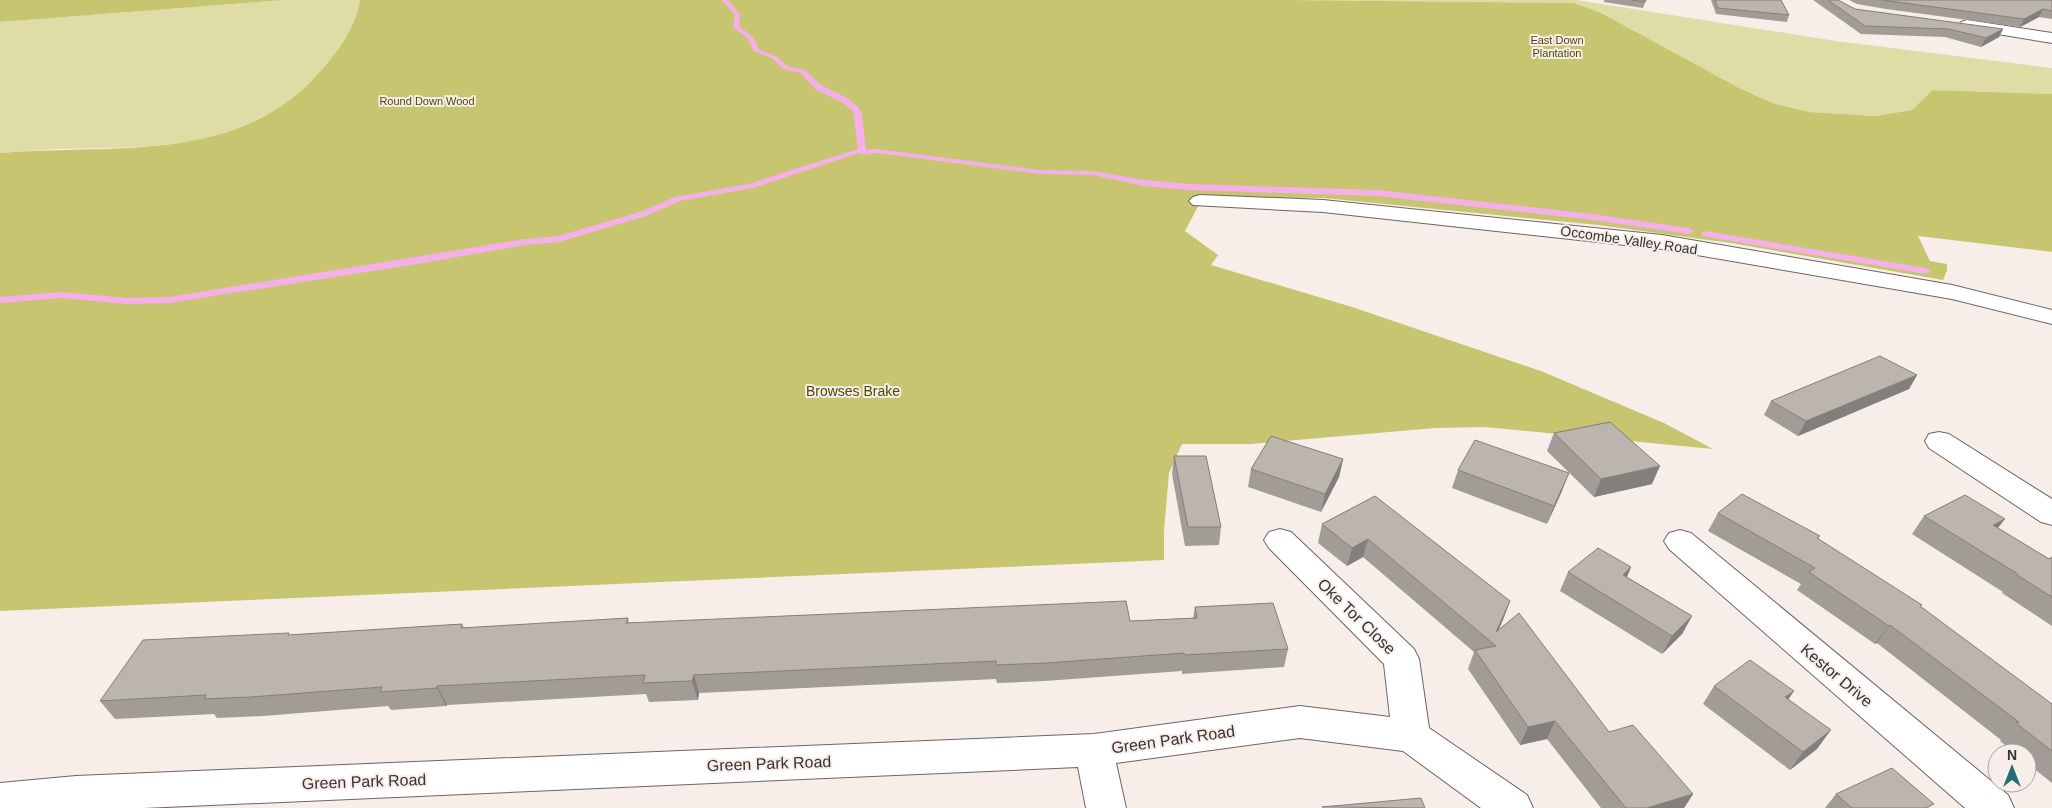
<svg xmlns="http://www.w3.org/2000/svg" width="2052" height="808" viewBox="0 0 2052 808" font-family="Helvetica,sans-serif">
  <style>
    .green { fill: #dedda5 }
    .forest { fill: #c8c570 }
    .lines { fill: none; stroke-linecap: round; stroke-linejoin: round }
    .stream { fill: #f5b0e9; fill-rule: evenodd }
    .minor-casing { stroke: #6d6562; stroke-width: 2 }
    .minor { fill: #fff; fill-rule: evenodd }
    .wall { fill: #a19c96 }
    .shaded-wall { fill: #837f7a }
    .building { fill: #bbb5ae; stroke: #837f7a }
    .labels { text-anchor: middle; stroke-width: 4; stroke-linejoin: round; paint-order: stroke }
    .far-park-label { font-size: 11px; fill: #4d4904; stroke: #f7eeea }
    .street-label { font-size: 14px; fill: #373332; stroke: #f7eeea }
    .park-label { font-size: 14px; fill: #4d4904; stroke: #f7eeea }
    .near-street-label { font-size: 16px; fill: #373332; stroke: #f7eeea }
  </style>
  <rect width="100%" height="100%" fill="#f7eeea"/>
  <g class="green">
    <path d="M284 0H360C355 27 342 46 325 66 305 92 275 116 244 127 185 150 120 147 57 149 38 150 19 152 0 153V22Z"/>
    <path d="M1289 0H1577L1836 41 2052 68V94L1934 90 1912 110 1875 116 1809 112 1772 103 1737 87 1574 3Z"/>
  </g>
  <g class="forest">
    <path d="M0 0H284L0 22Z"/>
    <path d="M360 0H1289L1574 3 1601 13 1737 87 1772 103 1809 112 1875 116 1912 110 1933 90 2052 94V252L1918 236 1930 261 1947 264V270L1943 280 1731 243 1598 225 1324 198 1203 197 1185 231 1218 255 1211 265 1352 307 1541 371 1664 423 1713 449 1485 427 1435 428 1251 444H1182L1169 473 1164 531V560L0 611V153C115 143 243 167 325 66 342 46 355 27 360 0Z"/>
  </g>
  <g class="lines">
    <g class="stream">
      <path d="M722 0H728L740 14 739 26 753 37 759 49 777 57 787 66 805 70 821 85 849 99 859 108 862 115 866 150 877 149 1039 170 1093 171 1144 180 1189 184 1378 190 1592 214 1689 228 1694 231 1689 234 1592 220 1378 196 1189 190 1144 186 1093 175 1039 174 877 153 863 155 859 153 753 188 680 201 646 216 559 242 525 245 411 265 169 303 127 304 61 298 0 303V297L61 292 127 298 169 297 525 239 558 236 640 212 675 197 748 184 858 149 853 111 843 103 815 89 801 73 783 69 773 59 754 51 748 39 733 27 735 15Z"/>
      <path d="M1705 231 1926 268 1931 271 1926 274 1702 236V232Z"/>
    </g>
    <g class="minor-casing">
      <g id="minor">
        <path d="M1967 20 2052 33V43L1961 28 1959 25 1961 22Z"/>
        <path d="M1200 195 1323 200 1662 235 1952 285 2052 310V324L1952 299 1662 249 1323 212 1193 205 1189 201 1193 197Z"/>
        <path d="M1939 432 1949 434 2052 499V525L2041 522 1929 448 1925 441 1929 434Z"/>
        <path d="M1280 529 1291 532 1414 649 1419 659 1429 728 1527 795 1533 808H1481L1403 751 1300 738 1116 763 1126 808H1086L1078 767 143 808H0V783L76 776 1094 734 1300 706 1390 717 1384 664 1269 548 1264 540 1269 532Z"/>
        <path d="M1680 530 1691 533 2008 795 2014 808H1965L1669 549 1664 541 1669 533Z"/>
      </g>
    </g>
    <use href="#minor" class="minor"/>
  </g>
  <g class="wall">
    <path d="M1604 0H1646L1643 8 1604 2Z"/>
    <path d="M1711 0H1781L1789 15 1787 22 1716 14Z"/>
    <path d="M1813 0H1838L1855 9 2003 29 1999 37 1981 47 1945 37 1861 34Z"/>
    <path d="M1849 0H2052V19L2039 17 2020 27 1886 9 1857 4Z"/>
    <path d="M1917 375 1909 389 1798 436 1764 415 1771 401Z"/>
    <path d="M1554 433 1652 484 1594 497 1547 451Z"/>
    <path d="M1174 456 1221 527 1219 545 1185 546 1172 474Z"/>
    <path d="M1343 459 1339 477 1321 512 1248 487 1251 469Z"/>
    <path d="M1458 470 1562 491 1547 524 1452 488Z"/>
    <path d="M1375 496 1510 601 1498 631 1609 732 1693 794 1684 808H1601L1547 739 1520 745 1468 669 1474 652 1363 557 1347 566 1318 543 1322 524Z"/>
    <path d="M1718 513 1818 539 1921 607 2052 704V783L2027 763V753H2015L2000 741 2001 740 1877 643 1875 644 1797 590 1801 584 1708 531Z"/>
    <path d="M1924 516 1998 528 2049 559 2052 557V626L2002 593 2003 592 1912 534Z"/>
    <path d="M1631 567 1627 577 1692 616 1682 634 1662 654 1560 591 1568 572Z"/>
    <path d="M1195 607 1288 649 1284 667 1182 674V671L1045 681 997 683 996 679 699 693 698 700 649 702 646 694 447 705 446 706 391 710 388 706 263 716 217 718 214 714 115 719 100 701 290 635 462 624 464 628 628 618 629 623 1130 621 1193 618Z"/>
    <path d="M1714 686 1788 699 1817 749 1790 770 1703 704Z"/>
    <path d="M1836 794 1931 808H1825Z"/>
  </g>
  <g class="shaded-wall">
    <path d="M2043 9 2039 17 2020 27 2024 19Z"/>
    <path d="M2003 29 1999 37 1981 47 1986 38Z"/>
    <path d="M1917 375 1909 389 1798 436 1806 421Z"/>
    <path d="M1343 459 1339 477 1321 512 1325 494Z"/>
    <path d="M1660 466 1652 484 1594 497 1601 479Z"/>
    <path d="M1569 473 1562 491 1547 524 1554 506Z"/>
    <path d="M2005 519 1991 537 1993 525Z"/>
    <path d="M1368 539 1363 557 1347 566 1352 548Z"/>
    <path d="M1631 567 1623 586V575Z"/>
    <path d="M1510 601 1503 620 1493 643 1496 632Z"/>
    <path d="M1692 616 1682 634 1662 654 1672 636Z"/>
    <path d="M1890 625 1877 643 1875 644 1889 626Z"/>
    <path d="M694 675 699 693 698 700 692 681Z"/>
    <path d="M437 686 447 705 446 706 437 688Z"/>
    <path d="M1794 691 1782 709 1785 697Z"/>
    <path d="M1555 721 1547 739 1520 745 1528 727Z"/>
    <path d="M1831 730 1817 749 1790 770 1803 752Z"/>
    <path d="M1693 794 1684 808H1647Z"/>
  </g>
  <g class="building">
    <path d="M1632 0H1646L1645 2Z"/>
    <path d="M1715 0H1781L1789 15 1718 8Z"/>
    <path d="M1828 0H1838L1855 9 2003 29 1986 38 1949 29 1865 26Z"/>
    <path d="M1882 0H2052V11L2043 9 2024 19Z"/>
    <path d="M1880 356 1917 375 1806 421 1771 401Z"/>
    <path d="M1610 422 1660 466 1601 479 1554 433Z"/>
    <path d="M1271 436 1343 459 1325 494 1251 469Z"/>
    <path d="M1475 440 1569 473 1554 506 1458 470Z"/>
    <path d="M1174 456H1206L1221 527H1188Z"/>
    <path d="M1742 494 1820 536 1817 538 1922 605 1920 606 2052 704V751L2016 723 2019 722 1890 625 1889 626 1809 572 1815 568 1718 513Z"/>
    <path d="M1965 495 2005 519 1993 525 2049 559 2052 557V597L2017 575 2018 574 1924 516Z"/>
    <path d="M1375 496 1510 601 1496 632 1519 613 1609 732 1633 725 1693 794 1647 808H1626L1555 721 1528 727 1475 650 1496 646 1368 539 1352 548 1322 524Z"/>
    <path d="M1598 548 1631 567 1623 575 1692 616 1672 636 1568 572Z"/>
    <path d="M1126 601 1130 621 1197 618 1195 607 1273 603 1288 649 1185 655 1184 653 1046 663 996 665V661L694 675 692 681 643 683 645 675 437 686V688L380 692 382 687 251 697 204 699 206 695 100 701 143 640 289 633 288 635 462 624 461 628 628 618 626 623Z"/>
    <path d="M1750 660 1794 691 1785 697 1831 730 1803 752 1714 686Z"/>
    <path d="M1892 768 1934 804 1926 808H1852L1836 794Z"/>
    <path d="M1421 798 1425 808 1322 807Z"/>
  </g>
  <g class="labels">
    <g class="far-park-label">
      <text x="1557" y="44">East Down<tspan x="1557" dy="13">Plantation</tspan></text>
      <text x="427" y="105">Round Down Wood</text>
    </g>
    <g class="street-label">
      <text transform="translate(1629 240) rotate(8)" y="5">Occombe Valley Road</text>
    </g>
    <g class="park-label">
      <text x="853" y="396">Browses Brake</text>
    </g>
    <g class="near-street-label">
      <text transform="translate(1357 616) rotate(44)" y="6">Oke Tor Close</text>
      <text transform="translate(1837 675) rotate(40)" y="6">Kestor Drive</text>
      <text transform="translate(1173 739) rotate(-8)" y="6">Green Park Road</text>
      <text transform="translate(769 763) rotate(-2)" y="6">Green Park Road</text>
      <text transform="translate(364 781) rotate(-2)" y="6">Green Park Road</text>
    </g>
  </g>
  <g transform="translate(2012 768)"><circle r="24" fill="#f7eeea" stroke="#aaa3a0"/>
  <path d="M0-4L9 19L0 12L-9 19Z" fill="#246e77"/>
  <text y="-8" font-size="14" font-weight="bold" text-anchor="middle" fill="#373332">N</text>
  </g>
</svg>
